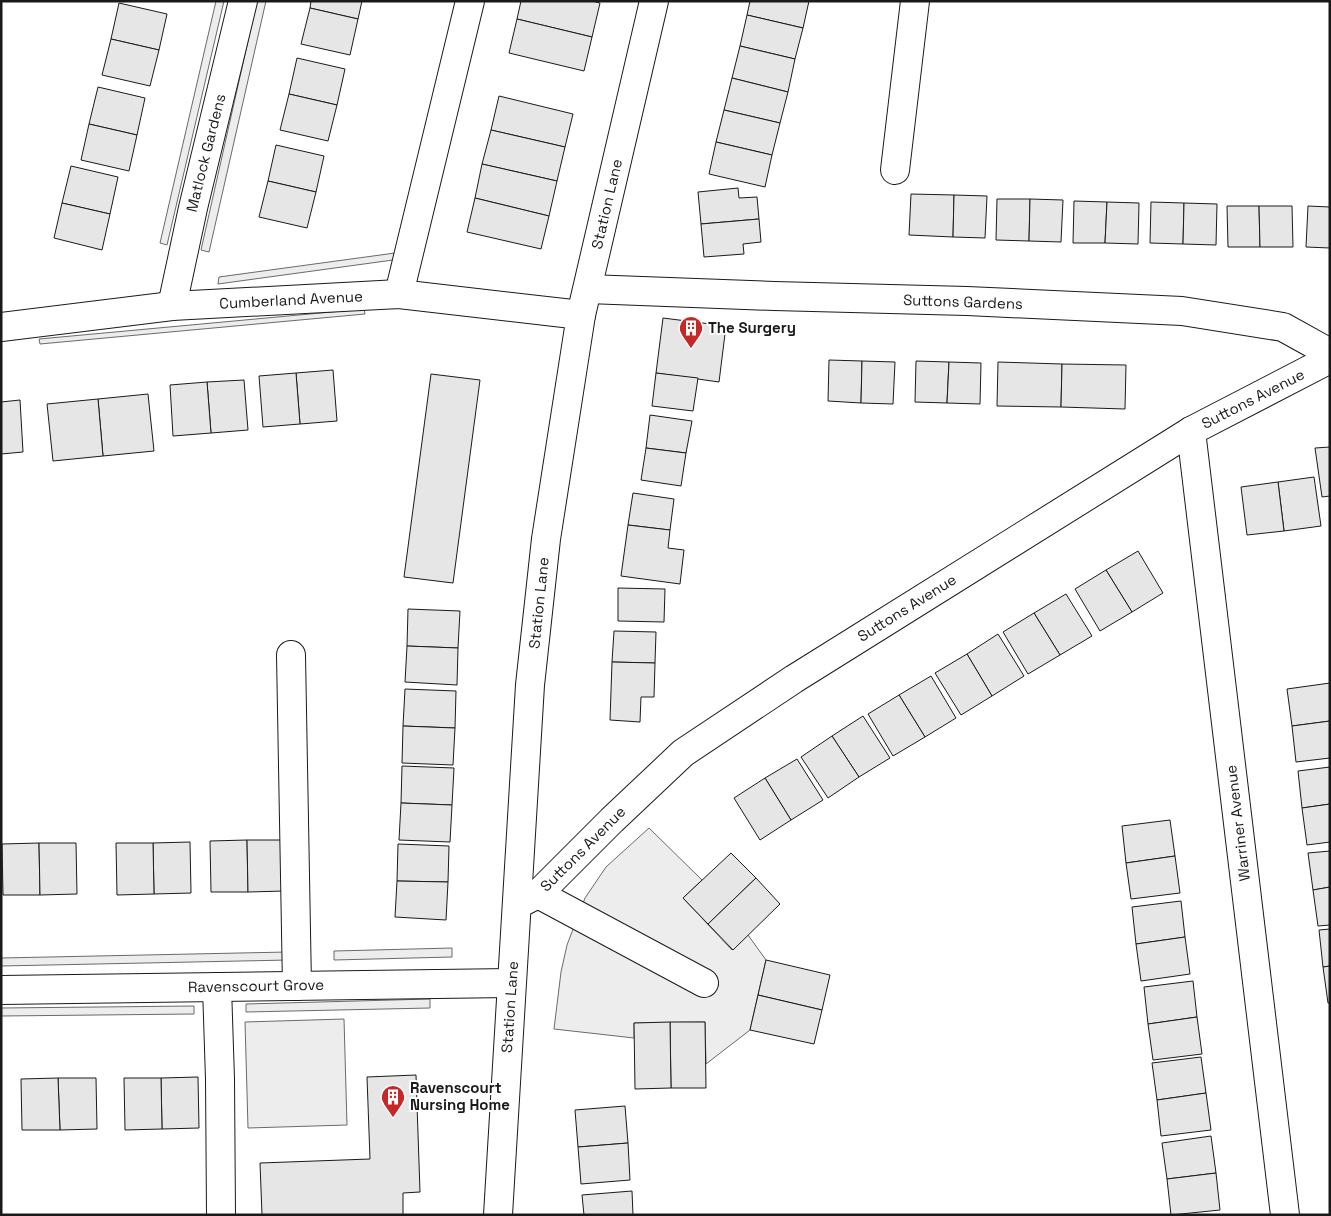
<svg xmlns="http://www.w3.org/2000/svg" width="1331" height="1216" viewBox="0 0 1331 1216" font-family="'Space Grotesk',sans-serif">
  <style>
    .built { fill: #ededed; stroke: #6a6a6a }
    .building { fill: #e6e6e6; stroke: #1a1a1a }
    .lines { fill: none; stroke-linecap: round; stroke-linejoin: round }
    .minor-casing { stroke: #1a1a1a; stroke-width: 30 }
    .minor { stroke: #fff; stroke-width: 28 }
    .labels { text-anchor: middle; stroke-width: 4; stroke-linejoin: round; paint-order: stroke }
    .street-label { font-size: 15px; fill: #1a1a1a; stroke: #fff }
    .poi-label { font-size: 15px; font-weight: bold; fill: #1a1a1a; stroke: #fff; text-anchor: start }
  </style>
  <rect width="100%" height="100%" fill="#fff"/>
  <g class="built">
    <path d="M216 1H224L167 245 160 243Z"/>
    <path d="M257 1H266L209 252 201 250Z"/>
    <path d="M395 253 393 260 218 284 219 277Z"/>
    <path d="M364 309 365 314 40 344 39 339Z"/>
    <path d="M649 828 702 880 683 898 732 950 748 935 766 960 750 1030 706 1064 705 1022 634 1023V1038L554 1029 561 972 567 945 585 898 606 867Z"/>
    <path d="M452 948V957L334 960V951Z"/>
    <path d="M288 952 289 960 1 966V958Z"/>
    <path d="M430 999V1008L246 1012V1004Z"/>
    <path d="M194 1006V1014L1 1016V1008Z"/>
    <path d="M344 1019 347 1125 248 1128 245 1022Z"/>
  </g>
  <g class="building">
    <path d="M311 1H362L358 19 310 8Z"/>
    <path d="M521 1H592L600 3 592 37 517 19Z"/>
    <path d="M750 1H809L803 28 747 15Z"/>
    <path d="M119 3 167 14 159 50 111 39Z"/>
    <path d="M310 8 358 19 350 55 301 44Z"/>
    <path d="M747 15 803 28 795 59 740 46Z"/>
    <path d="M517 19 592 37 584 71 509 53Z"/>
    <path d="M111 39 159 50 150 86 102 75Z"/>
    <path d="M740 46 795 59 788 92 732 78Z"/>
    <path d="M297 58 345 69 337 105 289 94Z"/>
    <path d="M732 78 788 92 780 123 724 110Z"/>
    <path d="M98 87 145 98 137 135 89 124Z"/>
    <path d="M289 94 337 105 328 141 280 130Z"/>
    <path d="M499 96 573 114 565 147 491 130Z"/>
    <path d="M724 110 780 123 772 155 716 142Z"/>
    <path d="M89 124 137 135 129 171 81 160Z"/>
    <path d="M491 130 565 147 557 181 482 164Z"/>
    <path d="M716 142 772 155 765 187 709 174Z"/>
    <path d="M276 145 324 156 316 192 268 181Z"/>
    <path d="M482 164 557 181 549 216 475 198Z"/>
    <path d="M71 166 118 177 110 214 62 203Z"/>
    <path d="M268 181 316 192 307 228 259 217Z"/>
    <path d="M738 188 739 198 757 197 759 219 701 224 698 192Z"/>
    <path d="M911 194 954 195 953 237 909 235Z"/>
    <path d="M954 195 987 196 985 238 953 237Z"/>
    <path d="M475 198 549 216 541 249 467 232Z"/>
    <path d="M997 199H1030L1029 241 996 240Z"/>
    <path d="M1030 199 1063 200 1061 242 1029 241Z"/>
    <path d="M1074 201 1107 202 1105 243H1073Z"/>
    <path d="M1107 202 1139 203 1138 244 1105 243Z"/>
    <path d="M1151 202 1184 203 1183 244 1150 243Z"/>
    <path d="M62 203 110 214 102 250 54 238Z"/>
    <path d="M1184 203 1217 204 1216 245 1183 244Z"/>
    <path d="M1227 206H1259L1260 247H1228Z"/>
    <path d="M1259 206H1292L1293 247H1260Z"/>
    <path d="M1308 206 1330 207V248L1306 247Z"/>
    <path d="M759 219 761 242 743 244 744 254 704 257 701 224Z"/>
    <path d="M663 318 726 326 719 382 656 373Z"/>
    <path d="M829 360 862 361 861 403 828 401Z"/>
    <path d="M862 361 895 362 893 404 861 403Z"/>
    <path d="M916 361 949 362 947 403 915 402Z"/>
    <path d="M949 362 981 363 980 404 947 403Z"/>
    <path d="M998 362 1062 364 1061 407 997 406Z"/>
    <path d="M1062 364 1126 365 1125 409 1061 407Z"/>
    <path d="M333 370 337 421 300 424 296 373Z"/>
    <path d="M296 373 300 424 263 427 259 376Z"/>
    <path d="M656 373 698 378 693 411 652 406Z"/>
    <path d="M431 374 480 380 453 583 404 577Z"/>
    <path d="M244 380 248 430 211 433 207 382Z"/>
    <path d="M207 382 211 433 173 436 170 385Z"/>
    <path d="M148 394 154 451 103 456 98 399Z"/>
    <path d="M98 399 103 456 53 461 47 404Z"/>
    <path d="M20 400 23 452 1 454V402Z"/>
    <path d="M650 415 692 421 686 453 646 448Z"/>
    <path d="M1330 447V496L1322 497 1315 448Z"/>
    <path d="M646 448 686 453 681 486 641 480Z"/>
    <path d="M1314 477 1321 526 1284 531 1278 482Z"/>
    <path d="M1278 482 1284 531 1247 535 1241 487Z"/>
    <path d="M633 493 674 499 670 530 628 525Z"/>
    <path d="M628 525 670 530 668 548 684 550 680 584 621 576Z"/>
    <path d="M1138 551 1163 593 1132 612 1106 570Z"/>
    <path d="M1106 570 1132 612 1100 631 1075 589Z"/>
    <path d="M618 588 665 589 664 622 618 621Z"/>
    <path d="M1066 594 1092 636 1060 655 1034 613Z"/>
    <path d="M408 609 460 611 458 648 407 646Z"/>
    <path d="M1034 613 1060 655 1028 674 1003 632Z"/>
    <path d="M614 631 656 632 655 663 612 662Z"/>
    <path d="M998 634 1024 676 992 696 967 654Z"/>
    <path d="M407 646 458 648 457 685 405 682Z"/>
    <path d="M967 654 992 696 961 715 935 673Z"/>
    <path d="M612 662 655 663 654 697H641L640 722 610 720Z"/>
    <path d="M931 676 956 718 925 737 899 695Z"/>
    <path d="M1330 683V721L1292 726 1287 689Z"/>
    <path d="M405 689 456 691 455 728 403 726Z"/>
    <path d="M899 695 925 737 893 756 868 714Z"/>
    <path d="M863 716 890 758 859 777 832 736Z"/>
    <path d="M1330 721V758L1296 762 1292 726Z"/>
    <path d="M403 726 455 728 453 765 402 763Z"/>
    <path d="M832 736 859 777 828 798 801 757Z"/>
    <path d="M797 759 823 800 791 820 765 778Z"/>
    <path d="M402 766 454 768 452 805 401 803Z"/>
    <path d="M1330 767V804L1302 808 1298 771Z"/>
    <path d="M765 778 791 820 760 840 734 798Z"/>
    <path d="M401 803 452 805 450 842 399 840Z"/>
    <path d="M1330 804V842L1307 845 1302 808Z"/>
    <path d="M1170 820 1175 856 1126 863 1122 826Z"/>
    <path d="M247 840 248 892H211L210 841Z"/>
    <path d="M247 840H284L285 891 248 892Z"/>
    <path d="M190 842 191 893 154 894 153 843Z"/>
    <path d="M39 843 40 895H3L2 844Z"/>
    <path d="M39 843H76L77 894 40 895Z"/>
    <path d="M116 843H153L154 894 117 895Z"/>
    <path d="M398 844 449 846 448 882 397 881Z"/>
    <path d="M1330 851V887L1313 890 1308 853Z"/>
    <path d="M731 853 756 878 708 924 683 898Z"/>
    <path d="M1175 856 1180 893 1131 899 1126 863Z"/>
    <path d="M756 878 780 904 733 950 708 924Z"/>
    <path d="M397 881 448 882 446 920 395 917Z"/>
    <path d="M1330 887V925L1318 926 1313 890Z"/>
    <path d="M1181 901 1185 937 1136 944 1132 907Z"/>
    <path d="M1330 929V966L1323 967 1319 930Z"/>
    <path d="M1185 937 1190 974 1141 981 1136 944Z"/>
    <path d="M766 960 830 975 822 1010 758 995Z"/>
    <path d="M1330 966V1003H1328L1323 967Z"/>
    <path d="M1193 981 1197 1017 1148 1024 1144 987Z"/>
    <path d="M758 995 822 1010 814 1044 750 1030Z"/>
    <path d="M1197 1017 1202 1054 1153 1060 1148 1024Z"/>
    <path d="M670 1022H705L706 1088H671Z"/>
    <path d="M670 1022 671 1088 635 1089 634 1023Z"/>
    <path d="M1201 1057 1206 1093 1157 1100 1152 1063Z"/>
    <path d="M416 1075 420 1192 403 1193V1215H262L260 1163 370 1159 367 1077Z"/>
    <path d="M198 1077 199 1128 162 1129 161 1078Z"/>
    <path d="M58 1078H96L97 1129 60 1130Z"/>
    <path d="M58 1078 60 1130H22L21 1079Z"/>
    <path d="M124 1078H161L162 1129 125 1130Z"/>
    <path d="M1206 1093 1211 1130 1161 1136 1157 1100Z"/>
    <path d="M625 1106 628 1143 578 1147 575 1110Z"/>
    <path d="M1211 1136 1216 1173 1167 1179 1162 1143Z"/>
    <path d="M628 1143 630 1180 581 1184 578 1147Z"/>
    <path d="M1216 1173 1220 1210 1171 1215 1167 1179Z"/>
    <path d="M632 1191 633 1215H584L582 1195Z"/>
  </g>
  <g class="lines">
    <g class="minor-casing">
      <g id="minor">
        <path d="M895 170 915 1"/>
        <path d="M588 289 774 296 967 301 1182 311 1283 327 1330 353"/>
        <path d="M399 294 470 1"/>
        <path d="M172 306 193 208 243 1"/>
        <path d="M1 327 172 306 399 294 581 315"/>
        <path d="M1191 431 1285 1215"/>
        <path d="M291 655 297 986"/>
        <path d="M538 894 704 983"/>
        <path d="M518 904 538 894 612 820 683 753 794 679 1191 431 1330 359"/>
        <path d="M217 987 220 1079 221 1215"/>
        <path d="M1 990 511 983"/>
        <path d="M498 1215 530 685 546 539 581 315 654 1"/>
      </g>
    </g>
    <use href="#minor" class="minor"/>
  </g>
  <defs>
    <g id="building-pin" transform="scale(1.25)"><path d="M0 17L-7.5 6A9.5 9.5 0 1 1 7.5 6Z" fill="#c62828" stroke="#fff"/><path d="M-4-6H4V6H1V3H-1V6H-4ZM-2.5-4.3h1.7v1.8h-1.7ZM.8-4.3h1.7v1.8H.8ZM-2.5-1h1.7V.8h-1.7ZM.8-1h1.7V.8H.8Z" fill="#fff"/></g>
  </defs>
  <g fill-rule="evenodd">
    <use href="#building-pin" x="691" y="328"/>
    <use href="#building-pin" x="393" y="1097"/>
  </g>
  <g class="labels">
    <g class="street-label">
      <text transform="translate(206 153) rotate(-76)" y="5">Matlock Gardens</text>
      <text transform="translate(607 204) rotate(-77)" y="5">Station Lane</text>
      <text transform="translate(291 300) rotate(-3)" y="5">Cumberland Avenue</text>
      <text transform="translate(963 302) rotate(2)" y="5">Suttons Gardens</text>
      <text transform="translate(1253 399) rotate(-27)" y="5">Suttons Avenue</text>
      <text transform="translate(539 603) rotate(-84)" y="5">Station Lane</text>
      <text transform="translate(907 608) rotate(-32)" y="5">Suttons Avenue</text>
      <text transform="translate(1238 823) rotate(-97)" y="5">Warriner Avenue</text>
      <text transform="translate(583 849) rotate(-45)" y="5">Suttons Avenue</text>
      <text transform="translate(256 986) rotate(-1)" y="5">Ravenscourt Grove</text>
      <text transform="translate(510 1007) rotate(-86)" y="5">Station Lane</text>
    </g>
    <g class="poi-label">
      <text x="708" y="333">The Surgery</text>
      <text x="410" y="1093">Ravenscourt<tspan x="410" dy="17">Nursing Home</tspan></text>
    </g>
  </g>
  <rect width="1331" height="1216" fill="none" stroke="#1a1a1a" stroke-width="5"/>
</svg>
